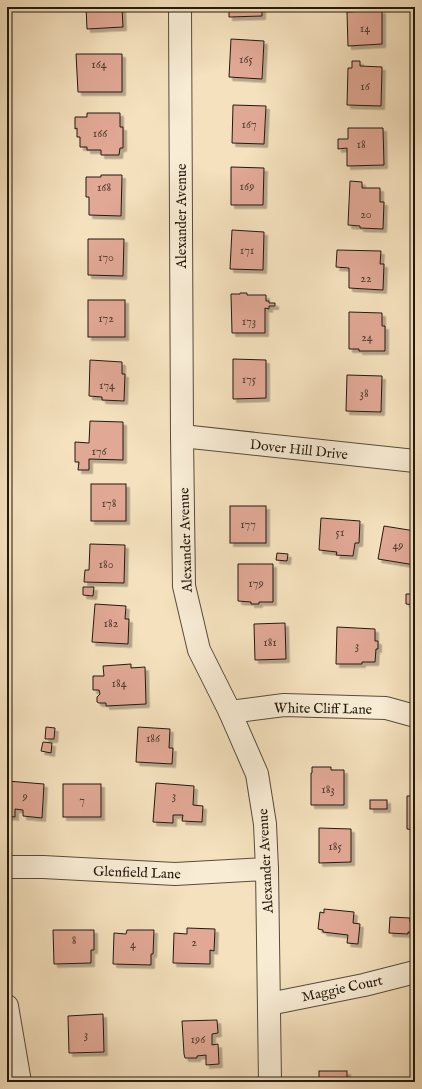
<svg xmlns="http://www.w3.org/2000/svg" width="422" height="1089" viewBox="0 0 422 1089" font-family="'IM FELL English',serif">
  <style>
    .building { fill: #e1a895; stroke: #23190e; filter: url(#shadow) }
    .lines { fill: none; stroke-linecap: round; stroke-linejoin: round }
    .street-casing { stroke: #584b3a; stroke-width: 24 }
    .street { stroke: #f8ecd5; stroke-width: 22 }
    .labels { text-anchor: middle; stroke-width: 3; stroke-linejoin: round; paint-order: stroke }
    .number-label { font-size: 12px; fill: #523d30 }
    .street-label { font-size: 14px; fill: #23190e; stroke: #f8ecd5 }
  </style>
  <defs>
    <filter id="shadow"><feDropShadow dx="3.5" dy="3.5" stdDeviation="0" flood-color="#0004"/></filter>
  </defs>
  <rect width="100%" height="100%" fill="#f5e1be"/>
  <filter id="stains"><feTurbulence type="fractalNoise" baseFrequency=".005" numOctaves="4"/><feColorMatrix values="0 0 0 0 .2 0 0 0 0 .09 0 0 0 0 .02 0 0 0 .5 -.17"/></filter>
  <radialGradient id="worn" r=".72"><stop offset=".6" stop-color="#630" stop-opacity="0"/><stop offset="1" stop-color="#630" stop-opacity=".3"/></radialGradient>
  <g class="building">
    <path d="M86 7H122L123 27 87 29Z"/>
    <path d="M229 7H262V16L229 17Z"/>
    <path d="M382 10V44L348 46 347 12Z"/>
    <path d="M231 39 264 41 262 79 229 77Z"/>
    <path d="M76 54H122V92H78Z"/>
    <path d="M352 61H360V66L382 67 381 106 347 105 348 68H352Z"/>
    <path d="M233 105 266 106 264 144 232 143Z"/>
    <path d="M87 113H120V127H123V148H120L119 155H101V150H87V147H80V137H77V128L75 129V117H87Z"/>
    <path d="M348 128H383L384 165 347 166V148L338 149V139H348Z"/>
    <path d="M231 167 264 168 263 205H231Z"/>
    <path d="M101 175H122L121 216 89 215V197H86V177H101Z"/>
    <path d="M350 181 362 182V188H380V202H384L383 229 360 228V226L348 225Z"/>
    <path d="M232 230 264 232 263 270 230 269Z"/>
    <path d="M88 239H124L123 276 88 275Z"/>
    <path d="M337 250 381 251 380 264H384L383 290 349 288V268L336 267Z"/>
    <path d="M240 293H247V295H266V301H269V303H275V306H269V309L265 308V333H232L231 294H240Z"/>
    <rect x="88" y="300" width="37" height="37"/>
    <path d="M349 312 382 313V326H385V351H359V349H349Z"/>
    <path d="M233 359 266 360V398L233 399Z"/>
    <path d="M90 360 122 362V374H125L124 401 102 400V397L89 396Z"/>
    <path d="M347 375 382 376 381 412 346 411Z"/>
    <path d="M90 421 123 422V460L89 459V470H78L79 462H75V442L89 443Z"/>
    <rect x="91" y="484" width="35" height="37"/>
    <rect x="230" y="506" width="36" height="37"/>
    <path d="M321 518 360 521 359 543H355L353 556 336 555 337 552 319 550Z"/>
    <path d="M384 526 415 531V565L378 559Z"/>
    <path d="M90 544 125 545 124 583 84 582 85 570H89Z"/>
    <path d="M277 553 288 554 287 561 276 560Z"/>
    <path d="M238 564H273V602H259V604H251V602L238 601Z"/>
    <path d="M83 587H94L93 596 83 595Z"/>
    <path d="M406 594H415V605L406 604Z"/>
    <path d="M95 604 126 606 125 619H129L128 644 92 642Z"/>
    <path d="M285 623 286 659 255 660 254 624Z"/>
    <path d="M337 627 375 629V641H378V649H376L375 662H362V664H336Z"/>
    <path d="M131 664V668L145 667 146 704 106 706V703H99L97 702V697L100 694 99 690H93V676H104L103 666Z"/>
    <path d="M46 727 55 728 54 739H45Z"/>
    <path d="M138 727 170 729 169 748H173L172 764 136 762Z"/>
    <path d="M43 742 52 743 51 753 41 751Z"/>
    <path d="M312 767H331V770H344V805H311V773H312Z"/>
    <path d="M7 781 44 784 42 818 23 816V810L15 809V817L7 816Z"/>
    <path d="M156 783 194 786 193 805 203 806 202 822 182 821 183 815H173V823L153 822Z"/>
    <rect x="63" y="784" width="38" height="33"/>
    <path d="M407 796H415V830L407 829Z"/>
    <rect x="370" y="800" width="17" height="9"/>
    <path d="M319 828 351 829V862L319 863Z"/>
    <path d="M324 909 354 912 353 923 360 924 358 944 347 943 348 935 323 932V930L318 929 320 912 324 913Z"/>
    <path d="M390 917 410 918V922H415V933L408 932V934L389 933Z"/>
    <path d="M187 928 215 929 214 951 210 950V964L173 963 174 933 187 934Z"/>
    <path d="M53 930H94V950H91V963L54 964Z"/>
    <path d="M127 930H154L153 954H151V965L113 964 114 933 126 934Z"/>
    <path d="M103 1014 104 1052 69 1053 68 1016Z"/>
    <path d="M217 1020 218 1033 212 1034V1045L218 1044 219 1064 206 1065V1055L197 1056V1058H185L184 1054 182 1021Z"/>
    <rect x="319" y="1071" width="28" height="11"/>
    <path d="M71 1078 105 1079V1082H71Z"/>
  </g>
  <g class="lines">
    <g class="street-casing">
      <g id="street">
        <path d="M180 7 182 436 184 586 199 650 230 712 257 774 265 824 267 869 270 1082"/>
        <path d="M182 436 415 461"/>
        <path d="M230 712 284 705 386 708 415 716"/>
        <path d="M7 867H43L175 874 267 869"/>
        <path d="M269 1004 364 985 415 972"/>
        <path d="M7 1006 20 1082"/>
      </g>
    </g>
    <use href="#street" class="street"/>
  </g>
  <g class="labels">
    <g class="number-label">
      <text x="365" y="32">14</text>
      <text x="246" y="63">165</text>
      <text x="99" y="68">164</text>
      <text x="365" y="90">16</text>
      <text x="249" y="128">167</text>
      <text x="100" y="137">166</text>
      <text x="361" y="148">18</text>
      <text x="247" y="190">169</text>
      <text x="104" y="191">168</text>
      <text x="366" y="218">20</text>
      <text x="247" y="254">171</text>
      <text x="106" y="261">170</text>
      <text x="366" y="282">22</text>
      <text x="106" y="322">172</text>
      <text x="249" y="325">173</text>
      <text x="367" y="341">24</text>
      <text x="249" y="383">175</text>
      <text x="107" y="389">174</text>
      <text x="364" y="397">38</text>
      <text x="99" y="455">176</text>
      <text x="109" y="507">178</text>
      <text x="248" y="528">177</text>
      <text x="340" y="536">51</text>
      <text x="398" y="549">49</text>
      <text x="106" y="568">180</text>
      <text x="256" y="587">179</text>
      <text x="111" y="627">182</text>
      <text x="270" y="646">181</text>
      <text x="357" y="649">3</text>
      <text x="119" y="687">184</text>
      <text x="153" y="742">186</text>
      <text x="328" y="793">183</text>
      <text x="174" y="799">3</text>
      <text x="25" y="800">9</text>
      <text x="82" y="804">7</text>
      <text x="335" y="850">185</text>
      <text x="74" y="944">8</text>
      <text x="194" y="946">2</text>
      <text x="133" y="948">4</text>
      <text x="86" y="1038">3</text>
      <text x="198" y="1043">196</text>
    </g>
    <g class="street-label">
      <text transform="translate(181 216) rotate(-90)" y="5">Alexander Avenue</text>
      <text transform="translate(299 449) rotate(6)" y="5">Dover Hill Drive</text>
      <text transform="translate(185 540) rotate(-92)" y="5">Alexander Avenue</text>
      <text transform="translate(323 708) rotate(1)" y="5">White Cliff Lane</text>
      <text transform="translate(265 861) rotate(-93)" y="5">Alexander Avenue</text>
      <text transform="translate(137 872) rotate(2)" y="5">Glenfield Lane</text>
      <text transform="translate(342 988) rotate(-12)" y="5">Maggie Court</text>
    </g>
  </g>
  <rect width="422" height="1089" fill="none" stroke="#f5e1be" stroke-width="24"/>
  <rect x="8" y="8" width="406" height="1073" fill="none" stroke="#23190e" stroke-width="2"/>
  <rect x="12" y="12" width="398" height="1065" fill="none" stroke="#23190e"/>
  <rect width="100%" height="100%" filter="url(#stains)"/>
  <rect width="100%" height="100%" fill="url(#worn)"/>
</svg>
